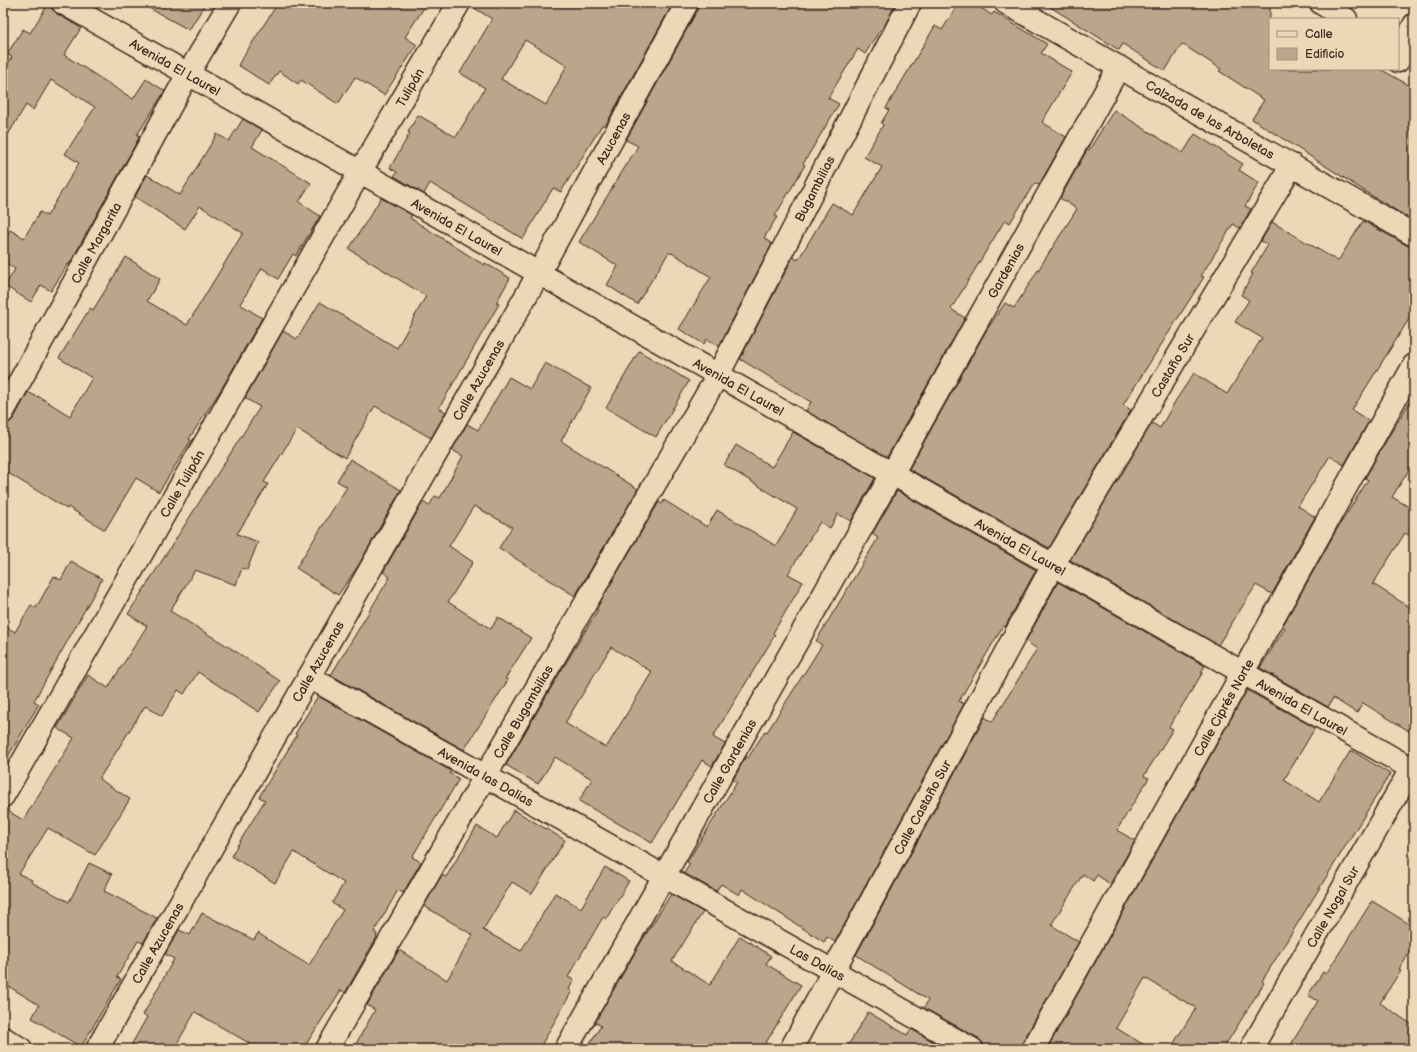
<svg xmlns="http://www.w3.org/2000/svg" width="1417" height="1052" viewBox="0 0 1417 1052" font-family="'Balsamiq Sans',sans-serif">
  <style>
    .building { fill: #bba68c; stroke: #3b2a1e; fill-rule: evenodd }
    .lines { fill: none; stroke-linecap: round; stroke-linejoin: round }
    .minor-casing { stroke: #3b2a1e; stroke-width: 25 }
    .minor { stroke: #edd7b6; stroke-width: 22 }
    .labels { text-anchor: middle; stroke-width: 4; stroke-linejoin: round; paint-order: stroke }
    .street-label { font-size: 13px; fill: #3b2a1e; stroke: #edd7b6 }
  </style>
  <rect width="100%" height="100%" fill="#edd7b6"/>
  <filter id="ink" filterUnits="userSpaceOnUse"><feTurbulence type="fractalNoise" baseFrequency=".025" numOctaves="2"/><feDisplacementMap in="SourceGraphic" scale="8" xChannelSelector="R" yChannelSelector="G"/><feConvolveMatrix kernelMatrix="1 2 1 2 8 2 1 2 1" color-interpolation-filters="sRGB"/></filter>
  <g filter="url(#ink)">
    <g class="building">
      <path d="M49 3H51L52 9 57 14 81 28 64 55 133 99 146 79 165 91 137 135 140 136 69 265 68 264 51 291 41 285 31 302 5 286 15 269 3 261V242L10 230 24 238 40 212 47 216 79 163 65 154 95 107 51 80 33 110 26 105 3 143V71L12 57 7 54 23 29 30 33Z"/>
      <path d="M140 3H206L189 30Z"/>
      <path d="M278 3H427L405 37 417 45 384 95 355 77 338 104 301 80 298 84 279 71 269 85 238 65Z"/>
      <path d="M471 3H673L605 126 602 125 561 192 553 188 523 239 430 183 424 194 394 176 397 172 390 168 410 133 408 132 418 115 456 137 485 88 460 73 492 19 471 6ZM525 40 567 65 546 105 501 79Z"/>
      <path d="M699 3H896L882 31 880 30 865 54 858 49 828 98 839 104 803 164 805 165 775 216 777 217 764 238 772 244 719 346 707 339 704 344 679 329 711 277 672 253 671 254 669 252 637 304 607 285 618 266 579 242 638 146 626 140 698 9Z"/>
      <path d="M959 3H973L992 15 994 12 1047 44 1041 53 1072 72 1042 122 1066 137 1039 185 1035 183 1032 187 1010 223 1005 220 951 309 965 318 887 457 806 411 811 402 740 359 793 257 798 260 832 203 853 215 882 167 864 157 883 125 881 123 889 110 886 108 935 26 942 30Z"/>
      <path d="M1044 3H1270V69H1380L1414 88V221L1377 199 1252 119 1264 100 1219 71 1221 69 1182 44 1165 71 1123 44 1119 50Z"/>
      <path d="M1114 110 1183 153 1195 134 1243 164 1239 170 1259 183 1245 206 1251 209 1240 228 1233 224 1201 276 1204 277 1123 405 1131 410 1049 548 909 469 986 331 1005 303 1014 308 1077 209 1060 198 1087 150H1089Z"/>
      <path d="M243 119 262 130 252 147 311 183 299 202 320 216 296 256 293 254 278 279 262 268 240 304 262 318 222 388 189 439 191 440 159 492 136 478 105 530 68 507 67 509 3 470V424L9 423 14 418 28 392 37 397 38 396 70 416 92 378 59 358 90 308 93 310 126 257 160 279 147 301 187 325 243 233 200 206 185 229 135 197 147 175 180 195 217 134 229 141Z"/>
      <path d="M381 198 412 215 410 218 484 265 485 263 510 278 496 303 499 304 439 408 446 412 431 438 375 406 345 458 297 429 264 482 268 484 237 534 258 542 247 570 242 568 236 585 195 570 170 611 229 647 280 681 259 712 198 672 184 694 178 690 162 716 145 706 99 779 130 799 95 855 48 828 19 874 32 880 31 882 69 902 89 863 112 874 104 891 157 918 143 943 138 941 117 977 121 979 81 1047 32 1018 39 1005 3 983V808L23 820 74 738 57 728 88 675 108 688 147 626 128 614 260 407 245 398 283 331 297 339 320 302 397 348 426 296 349 249Z"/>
      <path d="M1363 221 1408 246 1414 247V311L1352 410 1369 421 1344 465 1330 456 1298 506 1315 517 1272 594 1256 585 1218 645 1070 560 1152 423 1160 428 1176 400 1194 373 1227 394 1262 338 1235 322 1249 300 1241 295 1253 274 1251 273 1268 245 1261 241 1272 222 1338 261Z"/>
      <path d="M639 351 689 381 656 437 606 408Z"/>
      <path d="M545 363 591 388 561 441 638 489 575 596 499 548 512 527 474 506 449 546 473 562 448 602 491 629 498 617 531 638 505 679 508 680 464 750 331 675 390 577 383 572 423 502 429 506 435 496 440 498 463 456 452 450 467 424 478 430 509 377 530 389Z"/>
      <path d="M1414 395V462L1392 497 1414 510V538L1405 533 1373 584 1414 610V734L1363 703 1357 713 1333 698 1328 707 1260 668 1285 628 1282 627 1337 529 1368 480 1365 478 1390 434Z"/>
      <path d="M793 432 875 478 851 521 838 514 830 528 820 522 788 574 803 582 773 633 775 635 713 737 725 744 712 766 702 760 652 843 579 801 592 779 555 757 538 784 506 765 558 676 598 610 596 609 659 502 662 504 664 500 707 527 717 510 776 546 797 509 724 465 736 445 772 467ZM611 647 652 672 606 748 565 723Z"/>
      <path d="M350 459 401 490 358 566 338 595 296 568 347 487 337 481Z"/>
      <path d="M897 491 1036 570 1005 627 1003 626 959 701 964 704 835 942 827 937 824 942 742 889 739 895 721 884 716 891 684 873 690 864 687 862 737 782 733 780 746 756 748 758 765 731 767 732 822 645 816 641 878 538 872 534Z"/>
      <path d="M71 561 102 579 34 701 39 704 3 765V625L15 632 31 605 36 608 54 576 61 580Z"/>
      <path d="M1058 582 1205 666 1201 672H1203L1169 727 1173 729 1144 776 1149 778 1117 830 1135 841 1110 884 1097 875 1093 881 1083 874 1051 925 1079 942 1022 1043 1021 1049H984L983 1043 978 1038 924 1008 928 1000 856 955 985 717 992 722 1037 649 1026 641Z"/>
      <path d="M1247 690 1315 728 1284 780 1319 802 1351 750 1390 774 1262 981 1264 983 1223 1049H1170L1196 1008 1145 978 1116 1028 1151 1049H1047Z"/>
      <path d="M318 696 451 771 449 773 459 779 412 857 421 862 403 893 398 890 374 932 377 934 376 936 377 937 345 993 341 990 303 1049H245L249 1043 195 1012 174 1049H129L147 1017 143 1015 174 959 165 954 179 930 190 935 202 913 254 940 258 933 290 954 309 965 343 910 332 903 344 883 294 852 275 883 231 856 265 800 259 797 297 735 295 734Z"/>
      <path d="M514 810 565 840 532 894 512 882 483 930 521 951 555 893 581 908 605 867 629 881 606 919 603 917 568 977 574 980 569 989 572 991 539 1049H353L375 1010 367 1005 399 950 447 980 473 935 424 906 442 875 446 877 477 826 497 838Z"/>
      <path d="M671 894 703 912 672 961 710 985 740 936 771 956 766 964 801 985 762 1049H586L601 1026 595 1022 640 944Z"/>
      <path d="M1372 901 1414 927V944L1399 969 1401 970 1380 1003 1414 1026V1049H1288L1318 1001 1308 995 1323 972 1326 974Z"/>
      <path d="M868 1012 907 1035 911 1029 946 1049H846Z"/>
    </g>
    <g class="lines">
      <g class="minor-casing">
        <g id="minor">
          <path id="s1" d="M63 3 1414 770"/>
          <path id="s2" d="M1006 3 1414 235"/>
          <path d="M1321 3 1346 19"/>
          <path d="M1398 61 1414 25"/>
          <path id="s3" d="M3 412 188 74 230 3"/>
          <path id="s4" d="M309 677 972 1049"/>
          <path id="s5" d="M3 796 360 172 459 3"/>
          <path d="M3 1038 21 1049"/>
          <path id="s6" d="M97 1049 539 273 687 3"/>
          <path id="s7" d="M327 1049 718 375 910 3"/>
          <path id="s8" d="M566 1049 892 474 1119 67"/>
          <path id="s9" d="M791 1049 1053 565 1292 165"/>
          <path id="s10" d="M1033 1049 1414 365"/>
          <path id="s11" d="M1251 1049 1414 764"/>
        </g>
      </g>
      <use href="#minor" class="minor"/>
    </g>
  </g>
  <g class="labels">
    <g class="street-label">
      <text dy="5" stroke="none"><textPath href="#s1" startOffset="129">Avenida El Laurel</textPath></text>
      <text dy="5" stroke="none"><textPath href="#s5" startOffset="817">Tulipán</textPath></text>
      <text dy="5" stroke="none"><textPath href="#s2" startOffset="235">Calzada de las Arboletas</textPath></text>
      <text dy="5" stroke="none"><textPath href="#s6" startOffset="1047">Azucenas</textPath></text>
      <text dy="5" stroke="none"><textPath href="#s7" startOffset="989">Bugambilias</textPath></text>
      <text dy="5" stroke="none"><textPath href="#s1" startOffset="453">Avenida El Laurel</textPath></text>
      <text dy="5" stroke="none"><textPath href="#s3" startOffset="193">Calle Margarita</textPath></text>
      <text dy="5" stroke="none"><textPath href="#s8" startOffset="894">Gardenias</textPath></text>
      <text dy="5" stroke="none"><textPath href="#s9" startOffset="783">Castaño Sur</textPath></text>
      <text dy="5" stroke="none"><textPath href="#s6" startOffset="770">Calle Azucenas</textPath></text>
      <text dy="5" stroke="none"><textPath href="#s1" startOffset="777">Avenida El Laurel</textPath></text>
      <text dy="5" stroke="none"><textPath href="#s5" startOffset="360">Calle Tulipán</textPath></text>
      <text dy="5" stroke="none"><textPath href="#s1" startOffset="1101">Avenida El Laurel</textPath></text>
      <text dy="5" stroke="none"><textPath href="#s6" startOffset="446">Calle Azucenas</textPath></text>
      <text dy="5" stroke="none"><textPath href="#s1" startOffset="1425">Avenida El Laurel</textPath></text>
      <text dy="5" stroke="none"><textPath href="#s10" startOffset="391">Calle Ciprés Norte</textPath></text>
      <text dy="5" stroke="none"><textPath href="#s7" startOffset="390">Calle Bugambilias</textPath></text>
      <text dy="5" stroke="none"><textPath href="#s8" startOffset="331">Calle Gardenias</textPath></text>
      <text dy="5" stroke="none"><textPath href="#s4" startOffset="203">Avenida las Dalias</textPath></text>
      <text dy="5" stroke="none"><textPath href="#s9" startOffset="275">Calle Castaño Sur</textPath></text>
      <text dy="5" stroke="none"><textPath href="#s11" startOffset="164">Calle Nogal Sur</textPath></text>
      <text dy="5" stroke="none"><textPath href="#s6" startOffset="122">Calle Azucenas</textPath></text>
      <text dy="5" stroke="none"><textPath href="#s4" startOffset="583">Las Dalias</textPath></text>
    </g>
  </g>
  <rect width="1417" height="1052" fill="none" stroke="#edd7b6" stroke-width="16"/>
  <rect x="8" y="8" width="1401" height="1036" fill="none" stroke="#3b2a1e" stroke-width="1.5" filter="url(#ink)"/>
  <rect x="1269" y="18" width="130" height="52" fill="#edd7b6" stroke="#a69279"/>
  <rect x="1277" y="31" width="20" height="6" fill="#edd7b6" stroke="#a69279"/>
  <text x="1305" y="38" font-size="12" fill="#3b2a1e">Calle</text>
  <rect x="1277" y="48" width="20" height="12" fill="#bba68c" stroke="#a69279"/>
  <text x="1305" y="58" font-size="12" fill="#3b2a1e">Edificio</text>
</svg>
